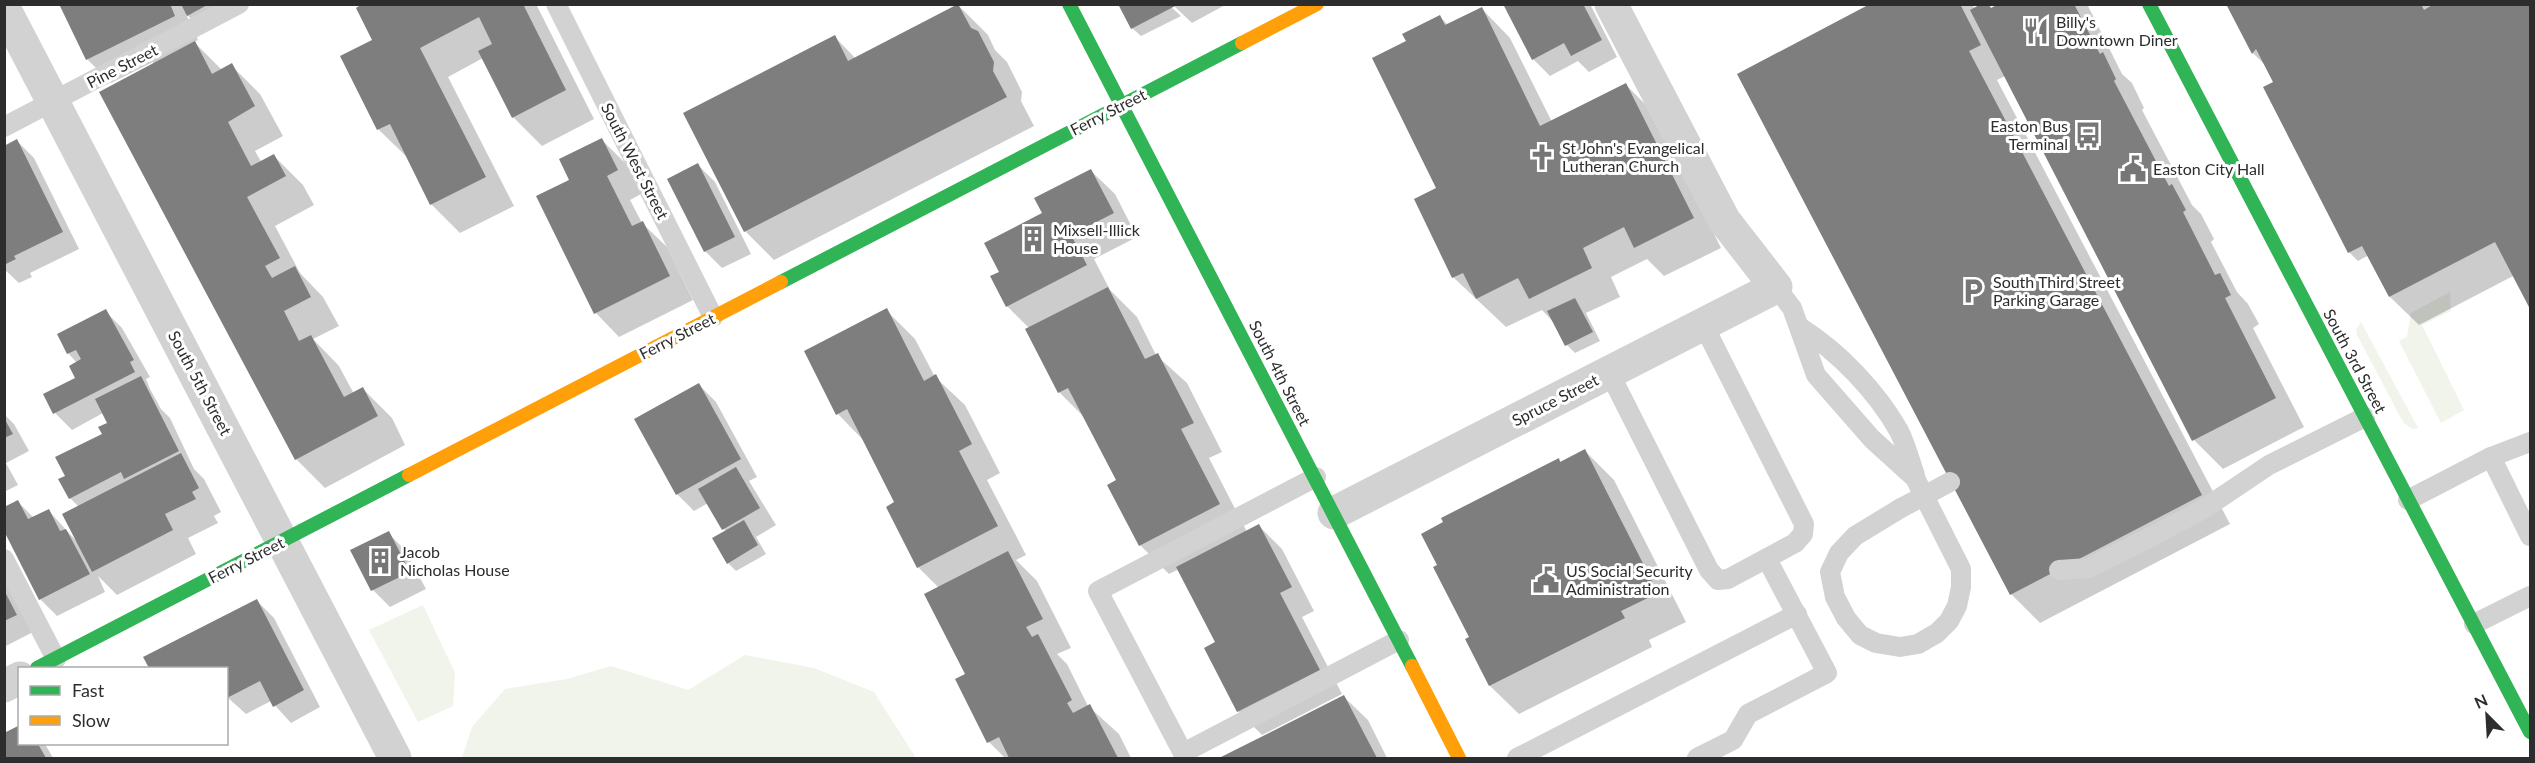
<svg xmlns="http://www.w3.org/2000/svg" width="2535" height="763" viewBox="0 0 2535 763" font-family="Lato,sans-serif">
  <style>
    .green { fill: #f0f4eb }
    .shadow { fill: #0003 }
    .building { fill: #7e7e7e }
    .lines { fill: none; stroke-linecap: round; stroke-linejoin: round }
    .lane { stroke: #d2d2d2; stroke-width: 20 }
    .street { stroke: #d2d2d2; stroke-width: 33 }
    .fast { stroke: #30b455; stroke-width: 14 }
    .slow { stroke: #ff9f0a; stroke-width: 14 }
    .lane-bridge { stroke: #d2d2d2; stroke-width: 20 }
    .labels { text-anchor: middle; stroke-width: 6; stroke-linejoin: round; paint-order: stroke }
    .poi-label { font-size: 16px; fill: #2d2d2d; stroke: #fff; text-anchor: start }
    .street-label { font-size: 16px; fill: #2d2d2d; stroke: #fff }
  </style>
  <rect width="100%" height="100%" fill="#fff"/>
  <g class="green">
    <path d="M2450 292 2451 311 2422 325 2464 410 2441 423 2399 341 2407 337 2411 313Z"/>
    <path d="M2361 322 2418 428 2412 429 2403 422 2357 335 2356 330Z"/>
    <path d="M423 605 455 673 453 706 418 722 369 630Z"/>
    <path d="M745 655 814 668 874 692 916 758H462L472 727 505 689 567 679 611 666 688 690Z"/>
  </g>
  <g class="shadow">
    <path d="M60 4H233L205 32 186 14 198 40 194 42 222 70 231 65 260 94 283 136 255 151 262 163 274 156 303 185 314 205 275 226 300 273 323 297 339 326 313 339 339 366 354 394 363 389 392 418 405 445 325 488 296 459 153 62 111 83 87 59Z"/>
    <path d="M365 4H536L594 119 542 146 513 117 483 58 448 77 514 206 460 233 431 204 408 158 379 130 342 57 374 41Z"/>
    <path d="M1120 4H1227L1192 23 1174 6H1170L1181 16 1141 36 1132 28Z"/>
    <path d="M1505 4H1590L1617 57 1589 72 1578 61 1550 76 1533 59Z"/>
    <path d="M1873 4H1972L1975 9 1988 4 1992 9 2002 4H2087L2122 74 2132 83 2144 108 2142 110 2192 205 2201 214 2214 239 2211 242 2237 292 2248 304 2259 324 2253 328 2304 427 2223 469 2194 440 2005 76 1997 80 2230 524 2040 623 2011 594 1739 75Z"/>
    <path d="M2228 4H2530V305L2515 275 2419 325 2390 297 2369 255 2358 261 2349 252 2275 83 2265 65 2253 53Z"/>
    <path d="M959 6 988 35 995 50 1007 62 1022 92 1021 101 1034 126 774 260 745 231 685 114 835 37 856 59Z"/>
    <path d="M1482 9 1510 38 1552 122 1626 85 1655 114 1721 248 1664 276 1647 259 1611 277 1620 297 1586 313 1600 341 1575 353 1567 345 1555 324 1542 310 1506 327 1453 277 1408 41 1440 17 1448 25Z"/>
    <path d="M602 140 626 164 641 194 630 200 642 223 667 247 693 300 619 337 596 313 571 181Z"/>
    <path d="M17 141 34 158 79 249 30 273 32 277 19 283 4 269V148Z"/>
    <path d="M698 165 715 182 751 254 722 268 705 251 669 179Z"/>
    <path d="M1091 171 1115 194 1137 237 1094 259 1110 290 1137 317 1156 355 1187 383 1222 452 1209 458 1247 532 1259 526 1282 549 1314 611 1302 617 1342 694 1262 735 1239 712 1206 648 1217 642 1179 569 1169 574 1140 545 1118 481 1086 419 1059 392 1030 329 1007 306 1001 272 1044 214Z"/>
    <path d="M886 310 915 339 935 377 965 405 1000 473 987 480 1026 555 1016 560 1037 581 1071 648 1057 654 1067 664 1088 706 1119 734 1131 758H1005L989 742 957 680 967 674 939 588 918 567 896 503 864 441 838 414Z"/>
    <path d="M105 311 122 328 150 377 146 379 150 389 161 409 170 418 194 469 204 479 221 512 214 516 218 523 188 538 196 554 117 595 98 576 105 592 57 616 40 599 18 502 34 518 48 510 78 543 79 507 70 498 67 476 104 434 109 423 103 413 72 430 55 413 77 378V363L68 353Z"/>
    <path d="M699 385 716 402 757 477 749 481 776 525 756 537 766 554 736 571 728 563 726 532 708 503 694 511 677 494Z"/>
    <path d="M4 414 14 424 29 451 6 463 18 485 4 492Z"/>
    <path d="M1585 451 1614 480 1686 622 1649 640 1652 647 1519 714 1490 686 1467 640 1471 638 1558 459 1562 463Z"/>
    <path d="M388 533 405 550 426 589 390 607 373 590 352 551Z"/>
    <path d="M4 582 10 587 33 632 4 647Z"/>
    <path d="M257 601 274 618 320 707 291 723 271 701 246 714 226 696V668H151L145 658Z"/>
    <path d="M1344 697 1368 720 1387 758H1225Z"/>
    <path d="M4 734 20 744H45L53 758H4Z"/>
  </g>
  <g class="building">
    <path d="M59 4H170L175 16 86 60Z"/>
    <path d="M181 4H209L187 16Z"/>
    <path d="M362 4H523L566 90 512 118 478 51 492 44 479 17 420 48 486 177 430 205 390 124 377 130 340 56 372 40 356 8Z"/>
    <path d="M958 4 971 28 978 31 994 62 993 71 1007 97 744 232 683 113 835 35 848 61Z"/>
    <path d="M1118 4H1179L1131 29Z"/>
    <path d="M1503 4H1583L1602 40 1571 56 1564 43 1532 60Z"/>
    <path d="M1870 4H1960L1981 45 1969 51 2202 495 2010 595 1737 74Z"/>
    <path d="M1981 4H1988L1991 8 1998 4H2074L2100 54 2103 52 2116 79 2114 81 2169 186 2172 184 2186 210 2183 212 2215 275 2220 273 2231 295 2225 298 2276 398 2192 441 1970 10Z"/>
    <path d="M2226 4H2421L2424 10 2434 4H2530V309L2495 242 2389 297 2362 246 2348 253 2263 87 2273 82 2256 49 2252 54Z"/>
    <path d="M1482 7 1540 126 1626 83 1694 218 1634 248 1624 227 1583 248 1592 268 1529 299 1518 278 1476 299 1463 273 1452 278 1414 199 1436 188 1372 58 1406 41 1402 34 1440 15 1445 25Z"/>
    <path d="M195 41 212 74 232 63 255 106 228 122 251 166 274 154 286 176 247 197 280 258 265 266 272 278 295 266 311 297 284 311 299 341 311 335 344 397 363 387 378 416 295 460 99 92Z"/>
    <path d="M602 138 618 170 607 176 632 226 643 221 670 276 594 314 536 196 569 180 559 159Z"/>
    <path d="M17 139 63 232 14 256 16 259 4 265V146Z"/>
    <path d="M698 163 735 237 704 252 667 179Z"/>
    <path d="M1091 169 1114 213 1071 235 1087 265 1006 307 990 276 999 272 984 243 1042 213 1034 198Z"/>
    <path d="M1108 287 1145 359 1158 353 1194 423 1181 429 1220 504 1139 546 1107 485 1116 480 1068 388 1058 393 1025 329Z"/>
    <path d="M1575 298 1593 332 1565 346 1547 311Z"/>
    <path d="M887 308 924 381 936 374 972 444 959 451 998 526 917 568 886 507 894 502 847 409 836 415 804 351Z"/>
    <path d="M106 309 134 360 130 362 135 372 53 414 43 394 75 378 69 366 81 359 76 350 67 354 57 334Z"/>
    <path d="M141 376 179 451 124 479 121 472 69 499 58 479 65 476 55 457 102 434 98 427 107 423 95 399Z"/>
    <path d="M699 383 741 459 676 495 634 419Z"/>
    <path d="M4 418 13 434 4 438Z"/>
    <path d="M1585 449 1658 593 1621 611 1625 618 1489 686 1465 639 1469 637 1433 567 1437 565 1421 534 1443 522 1441 518 1559 458 1560 462Z"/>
    <path d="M181 453 199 488 192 492 196 499 165 514 173 530 92 572 62 514Z"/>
    <path d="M736 467 760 508 722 530 698 489Z"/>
    <path d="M18 500 28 519 49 509 60 531 66 529 90 574 39 600 4 531V507Z"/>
    <path d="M744 520 758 545 727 564 712 538Z"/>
    <path d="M1259 524 1292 587 1280 593 1320 670 1237 712 1204 648 1215 642 1176 567Z"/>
    <path d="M389 531 410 572 371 591 350 550Z"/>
    <path d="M1008 551 1043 619 1026 627 1032 637 1038 634 1072 700 1067 703 1073 713 1090 704 1118 758H1009L999 737 987 743 955 679 965 674 924 594Z"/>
    <path d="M4 590 17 615 4 621Z"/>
    <path d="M257 599 304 690 273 707 260 681 227 698 226 668H149L143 657Z"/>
    <path d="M1344 695 1377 758H1219L1253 741Z"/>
    <path d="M20 725V744H38L46 758H4V733Z"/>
  </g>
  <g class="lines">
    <g class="lane">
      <path d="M556 4 713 317"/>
      <path d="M4 127 239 4"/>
      <path d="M1776 287 1792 308 1816 375 1872 439 1915 478 1961 569V587L1957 606 1949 621 1937 633 1918 644 1900 647 1876 643 1860 635 1846 618 1835 597 1830 572 1839 553 1855 536 1901 508"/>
      <path d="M1801 328C1839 352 1877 392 1899 431 1906 445 1910 461 1915 475"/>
      <path d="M1609 372 1709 570 1718 580 1728 579 1795 543 1803 534 1804 524 1703 324"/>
      <path d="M2491 457 2530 536"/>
      <path d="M1316 477 1098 591 1183 753 1399 640"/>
      <path d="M2408 500 2491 457 2530 442"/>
      <path d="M4 559 56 659"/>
      <path d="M2059 570 2089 568 2151 537 2205 508 2269 465 2365 417"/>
      <path d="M2474 624 2530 596"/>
      <path d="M1517 758 1797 614"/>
      <path d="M1697 758 1733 740 1748 714 1827 673 1767 559"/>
    </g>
    <g class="street">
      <path d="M4 8 395 758"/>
      <path d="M1334 513 1776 287 1724 220 1611 4"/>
      <path d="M4 686 20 678"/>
    </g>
    <g class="fast">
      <path d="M1069 4 1412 666"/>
      <path d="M2149 4 2530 732"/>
      <path d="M781 282 1242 43"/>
      <path d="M37 668 409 475"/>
    </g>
    <g class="slow">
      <path d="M1242 43 1317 4"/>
      <path d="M409 475 781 282"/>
      <path d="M1412 666 1459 758"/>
    </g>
    <path class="lane-bridge" d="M1901 508 1950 482"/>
  </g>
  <defs>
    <g id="restaurant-bare" transform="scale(2.07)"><path d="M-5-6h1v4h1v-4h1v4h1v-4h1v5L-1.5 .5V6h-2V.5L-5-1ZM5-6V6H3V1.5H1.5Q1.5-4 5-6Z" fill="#767676" stroke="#fff" stroke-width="2.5" paint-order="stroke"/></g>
    <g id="bus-bare" transform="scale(2.07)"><path d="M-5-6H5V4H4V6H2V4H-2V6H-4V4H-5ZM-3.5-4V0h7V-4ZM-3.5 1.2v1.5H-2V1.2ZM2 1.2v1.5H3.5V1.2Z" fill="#767676" stroke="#fff" stroke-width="2.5" paint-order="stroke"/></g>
    <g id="church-bare" transform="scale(2.07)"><path d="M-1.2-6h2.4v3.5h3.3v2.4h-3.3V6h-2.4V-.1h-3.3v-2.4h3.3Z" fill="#767676" stroke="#fff" stroke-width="2.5" paint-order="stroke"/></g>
    <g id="civic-bare" transform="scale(2.07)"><path d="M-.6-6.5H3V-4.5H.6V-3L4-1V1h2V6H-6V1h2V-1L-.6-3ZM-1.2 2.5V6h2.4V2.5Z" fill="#767676" stroke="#fff" stroke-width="2.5" paint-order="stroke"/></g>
    <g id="building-bare" transform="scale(2.07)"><path d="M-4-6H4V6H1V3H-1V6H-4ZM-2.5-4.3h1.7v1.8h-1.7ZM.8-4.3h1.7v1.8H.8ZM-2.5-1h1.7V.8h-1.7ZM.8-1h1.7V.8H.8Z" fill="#767676" stroke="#fff" stroke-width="2.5" paint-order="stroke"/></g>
    <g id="parking-bare" transform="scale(2.07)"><path d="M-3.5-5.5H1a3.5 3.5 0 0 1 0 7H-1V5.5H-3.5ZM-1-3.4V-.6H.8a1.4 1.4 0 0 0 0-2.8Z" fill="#767676" stroke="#fff" stroke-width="2.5" paint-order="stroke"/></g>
  </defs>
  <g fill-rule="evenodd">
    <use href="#restaurant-bare" x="2036" y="31"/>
    <use href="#bus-bare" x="2088" y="135"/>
    <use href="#church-bare" x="1542" y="157"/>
    <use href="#civic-bare" x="2133" y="169"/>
    <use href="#building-bare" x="1033" y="239"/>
    <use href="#parking-bare" x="1973" y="291"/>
    <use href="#building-bare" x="380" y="561"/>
    <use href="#civic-bare" x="1546" y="580"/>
  </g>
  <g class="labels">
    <g class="poi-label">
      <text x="2056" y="28">Billy's<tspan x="2056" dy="18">Downtown Diner</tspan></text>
      <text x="2068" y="132" text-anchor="end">Easton Bus<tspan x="2068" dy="18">Terminal</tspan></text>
      <text x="1562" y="154">St John's Evangelical<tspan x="1562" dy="18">Lutheran Church</tspan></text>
      <text x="2153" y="175">Easton City Hall</text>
      <text x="1053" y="236">Mixsell-Illick<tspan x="1053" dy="18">House</tspan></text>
      <text x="1993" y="288">South Third Street<tspan x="1993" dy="18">Parking Garage</tspan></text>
      <text x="400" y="558">Jacob<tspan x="400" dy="18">Nicholas House</tspan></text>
      <text x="1566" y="577">US Social Security<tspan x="1566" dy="18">Administration</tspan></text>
    </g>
    <g class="street-label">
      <text transform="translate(122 66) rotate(-27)" y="6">Pine Street</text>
      <text transform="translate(1108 112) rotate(-27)" y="6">Ferry Street</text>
      <text transform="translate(635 161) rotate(63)" y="6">South West Street</text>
      <text transform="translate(677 336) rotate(-27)" y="6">Ferry Street</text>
      <text transform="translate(2355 361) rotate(62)" y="6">South 3rd Street</text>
      <text transform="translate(1280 373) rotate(63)" y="6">South 4th Street</text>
      <text transform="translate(200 383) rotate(62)" y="6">South 5th Street</text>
      <text transform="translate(1555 400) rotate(-27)" y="6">Spruce Street</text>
      <text transform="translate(246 560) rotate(-27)" y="6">Ferry Street</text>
    </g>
  </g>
  <rect width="2535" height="763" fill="none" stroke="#2d2d2d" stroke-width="12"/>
  <rect x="18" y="667" width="210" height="78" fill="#ffffff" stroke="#ababab" stroke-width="1.5"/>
  <rect x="30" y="686" width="30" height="9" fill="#30b455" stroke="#ababab" stroke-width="1.5"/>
  <text x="72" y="697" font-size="18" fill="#2d2d2d">Fast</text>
  <rect x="30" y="716" width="30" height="9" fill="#ff9f0a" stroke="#ababab" stroke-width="1.5"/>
  <text x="72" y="727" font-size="18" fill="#2d2d2d">Slow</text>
  <g transform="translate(2487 715) rotate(336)" stroke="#ffffff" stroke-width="4.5" paint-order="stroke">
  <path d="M0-4.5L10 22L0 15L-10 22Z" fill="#2d2d2d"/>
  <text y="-9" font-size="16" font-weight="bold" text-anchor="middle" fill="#2d2d2d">N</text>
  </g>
</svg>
